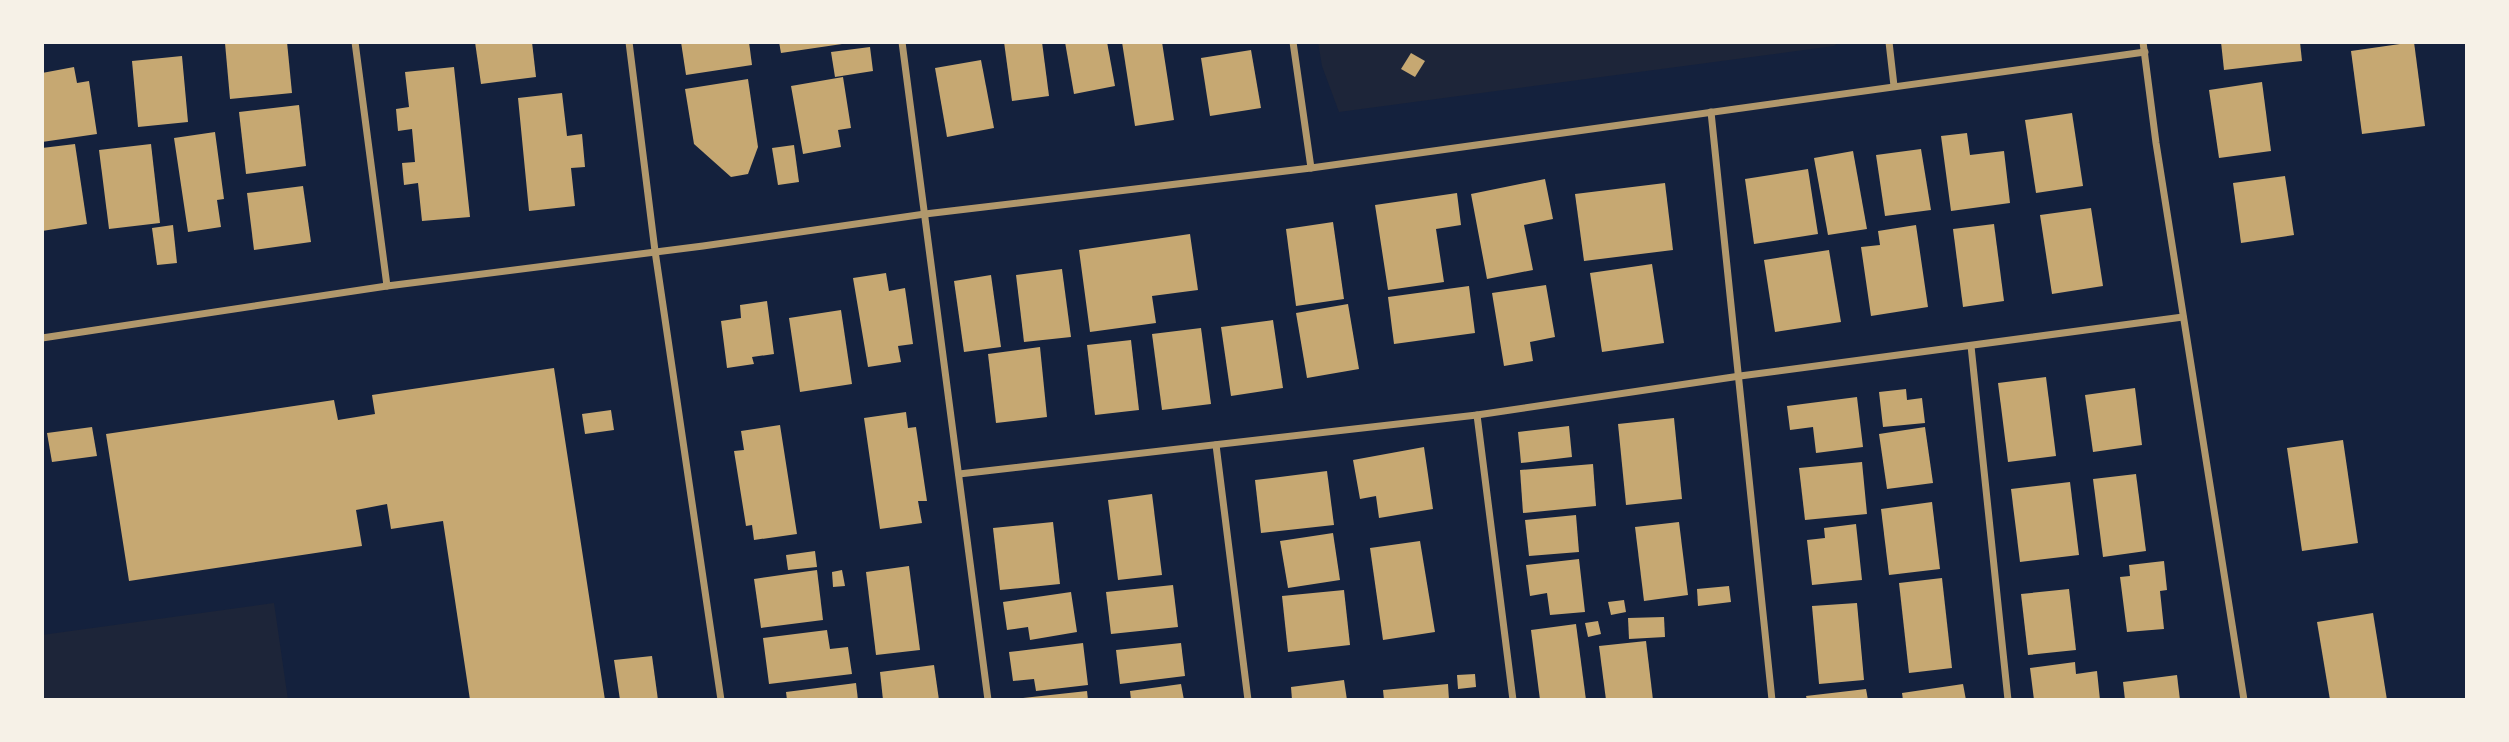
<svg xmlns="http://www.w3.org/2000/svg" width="2509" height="742" viewBox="0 0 2509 742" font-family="'Archivo Narrow',sans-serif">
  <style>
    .green { fill: #1d2539 }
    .building { fill: #c6a872 }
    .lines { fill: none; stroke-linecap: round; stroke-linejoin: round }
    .minor { stroke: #b1986c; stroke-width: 7 }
  </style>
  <rect width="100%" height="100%" fill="#14213d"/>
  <g class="green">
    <path d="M1318 42H1839L1834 46 1339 112 1322 66Z"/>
    <path d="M274 603 288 700H42V635Z"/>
  </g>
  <g class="building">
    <path d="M237 42H287L292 93 230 99 225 43Z"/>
    <path d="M475 42H532L536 77 481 84Z"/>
    <path d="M681 42H749L752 65 686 75Z"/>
    <path d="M779 42H841L842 44 781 53Z"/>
    <path d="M1004 42H1042L1049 96 1012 101Z"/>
    <path d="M1065 42H1107L1115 86 1074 94Z"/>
    <path d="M1122 42H1162L1174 120 1135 126Z"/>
    <path d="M2221 42H2300L2302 61 2224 70Z"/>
    <path d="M2414 42 2425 126 2362 134 2351 51Z"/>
    <path d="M870 47 873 71 835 77 831 52Z"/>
    <path d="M1251 50 1261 108 1210 116 1201 58Z"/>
    <path d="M1411 53 1425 61 1415 77 1401 69Z"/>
    <path d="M182 56 188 122 138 127 132 61Z"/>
    <path d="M981 60 994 128 947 137 935 68Z"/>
    <path d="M74 67 77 83 89 81 97 134 42 142V73Z"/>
    <path d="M454 67 470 217 422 221 418 183 404 185 402 163 415 162 412 129 398 131 396 109 409 107 405 72Z"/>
    <path d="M843 77 851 128 838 130 841 147 803 154 791 86Z"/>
    <path d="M748 79 758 147 748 174 731 177 694 144 685 89Z"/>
    <path d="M2262 82 2271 151 2219 158 2209 90Z"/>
    <path d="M562 93 567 136 582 134 585 167 571 168 575 206 529 211 518 98Z"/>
    <path d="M299 105 306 166 246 174 239 112Z"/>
    <path d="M2072 113 2083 186 2036 193 2025 120Z"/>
    <path d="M215 132 224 199 217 200 221 227 188 232 174 138Z"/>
    <path d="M1967 133 1970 155 2004 151 2010 203 1951 211 1941 136Z"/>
    <path d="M75 144 87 224 42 231V148Z"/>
    <path d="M151 144 160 223 109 229 99 150Z"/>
    <path d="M794 145 799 182 778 185 772 148Z"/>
    <path d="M1921 149 1931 210 1885 216 1876 155Z"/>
    <path d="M1853 151 1867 229 1828 235 1814 158Z"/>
    <path d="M1808 169 1818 234 1754 244 1745 179Z"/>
    <path d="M2285 176 2294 235 2241 243 2233 183Z"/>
    <path d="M1545 179 1553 219 1524 225 1533 270 1487 279 1471 194Z"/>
    <path d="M1665 183 1673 250 1584 261 1575 194Z"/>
    <path d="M303 186 311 242 254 250 247 193Z"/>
    <path d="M1457 193 1461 225 1436 229 1444 282 1388 290 1375 205Z"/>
    <path d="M2091 208 2103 286 2052 294 2040 215Z"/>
    <path d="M1333 222 1344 299 1296 306 1286 229Z"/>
    <path d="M1994 224 2004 301 1963 307 1953 229Z"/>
    <path d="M173 225 177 263 157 265 152 228Z"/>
    <path d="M1916 225 1928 307 1871 316 1861 247 1880 245 1878 231Z"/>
    <path d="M1190 234 1198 290 1152 296 1156 323 1090 332 1079 250Z"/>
    <path d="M1829 250 1841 322 1775 332 1764 260Z"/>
    <path d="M1652 264 1664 343 1602 352 1590 273Z"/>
    <path d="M1062 269 1071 337 1024 342 1016 275Z"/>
    <path d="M886 273 889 291 905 288 913 344 898 346 901 362 868 367 853 278Z"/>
    <path d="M991 275 1001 347 964 352 954 281Z"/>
    <path d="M1546 285 1555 337 1530 342 1533 361 1504 366 1492 293Z"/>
    <path d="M1469 286 1475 333 1394 344 1388 297Z"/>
    <path d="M767 301 774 354 752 357 754 364 727 368 721 321 741 318 740 305Z"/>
    <path d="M1348 304 1359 369 1307 378 1296 313Z"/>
    <path d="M841 310 852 384 800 392 789 318Z"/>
    <path d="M1273 320 1283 388 1231 396 1221 327Z"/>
    <path d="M1201 328 1211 404 1162 410 1152 334Z"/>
    <path d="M1131 340 1139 410 1095 415 1087 345Z"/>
    <path d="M1040 347 1047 417 996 423 988 354Z"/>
    <path d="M554 368 605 700H470L443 521 391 529 387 504 356 510 362 546 129 581 106 434 334 400 338 420 375 414 372 395Z"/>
    <path d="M2046 377 2056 456 2008 462 1998 383Z"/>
    <path d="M2135 388 2142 445 2093 452 2085 395Z"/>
    <path d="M1906 389 1907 400 1922 398 1925 423 1883 427 1879 392Z"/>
    <path d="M1857 397 1863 447 1816 453 1813 427 1790 430 1787 406Z"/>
    <path d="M611 410 614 430 585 434 582 414Z"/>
    <path d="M906 412 908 428 916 427 927 501H918L922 523 880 529 864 418Z"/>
    <path d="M1674 418 1682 499 1626 505 1618 424Z"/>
    <path d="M780 425 797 534 754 540 752 525 746 526 734 451 744 450 741 431Z"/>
    <path d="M1569 426 1572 457 1521 463 1518 432Z"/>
    <path d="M92 427 97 456 52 462 47 433Z"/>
    <path d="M1925 427 1933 483 1887 489 1879 434Z"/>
    <path d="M2343 440 2358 543 2302 551 2287 448Z"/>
    <path d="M1424 447 1433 509 1379 518 1376 496 1360 499 1353 460Z"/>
    <path d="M1862 462 1867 514 1805 520 1799 468Z"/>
    <path d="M1593 464 1596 506 1523 513 1520 470Z"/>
    <path d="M1327 471 1334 525 1261 533 1255 480Z"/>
    <path d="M2136 474 2146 551 2103 557 2093 479Z"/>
    <path d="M2070 482 2079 555 2020 562 2011 489Z"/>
    <path d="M1152 494 1162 575 1118 580 1108 500Z"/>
    <path d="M1932 502 1940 569 1889 575 1881 509Z"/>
    <path d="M1576 515 1579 552 1529 556 1525 520Z"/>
    <path d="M1053 522 1060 584 1000 590 993 528Z"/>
    <path d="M1679 522 1688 595 1644 601 1635 527Z"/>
    <path d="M1856 524 1862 580 1812 585 1807 540 1825 538 1824 528Z"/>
    <path d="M1333 533 1340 580 1288 588 1280 541Z"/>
    <path d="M1420 541 1435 632 1383 640 1370 548Z"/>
    <path d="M815 551 817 567 788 570 786 555Z"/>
    <path d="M1579 559 1585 612 1550 615 1547 593 1530 596 1526 565Z"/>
    <path d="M2164 561 2167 590 2160 591 2164 629 2127 632 2120 577 2130 576 2129 565Z"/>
    <path d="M909 566 920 650 876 655 866 572Z"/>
    <path d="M817 570 823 620 761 628 754 579Z"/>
    <path d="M842 570 845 586 833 587 832 572Z"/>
    <path d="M1942 578 1952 668 1909 673 1899 583Z"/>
    <path d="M1173 585 1178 627 1111 634 1106 592Z"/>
    <path d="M1729 586 1731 602 1698 606 1697 589Z"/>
    <path d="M2069 589 2076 650 2028 655 2021 594Z"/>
    <path d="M1344 590 1350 645 1288 652 1282 596Z"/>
    <path d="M1071 592 1077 632 1030 640 1028 627 1007 630 1003 602Z"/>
    <path d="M1624 600 1626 612 1611 615 1608 602Z"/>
    <path d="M1857 603 1864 680 1819 684 1812 606Z"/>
    <path d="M2373 613 2387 700H2330L2317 622Z"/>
    <path d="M1664 617 1665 637 1629 639 1628 618Z"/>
    <path d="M1598 621 1601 634 1588 637 1585 623Z"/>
    <path d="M1576 624 1586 700H1540L1531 630Z"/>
    <path d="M827 630 830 649 848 647 852 674 769 684 763 638Z"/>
    <path d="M1646 641 1653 700H1606L1599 646Z"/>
    <path d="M1083 643 1088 685 1036 691 1034 679 1013 681 1009 652Z"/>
    <path d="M1181 643 1185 676 1120 684 1116 650Z"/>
    <path d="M652 656 658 700H620L614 660Z"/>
    <path d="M2075 662 2076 674 2097 671 2100 700H2034L2030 668Z"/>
    <path d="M934 665 939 700H883L880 672Z"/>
    <path d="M1475 674 1476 687 1458 689 1457 675Z"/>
    <path d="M2177 675 2180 700H2125L2123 682Z"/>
    <path d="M1344 680 1347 700H1292L1291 687Z"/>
    <path d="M856 683 858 700H787L786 692Z"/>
    <path d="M1181 684 1184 700H1131L1130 691Z"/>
    <path d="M1448 684 1449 700H1384L1383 690Z"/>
    <path d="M1963 684 1966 700H1903L1902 693Z"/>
    <path d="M1866 689 1868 700H1807L1806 696Z"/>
    <path d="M1087 691 1088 700H1023V698Z"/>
  </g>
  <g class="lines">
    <g class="minor">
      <path d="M355 42 387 286"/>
      <path d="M629 42 655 251 721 700"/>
      <path d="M902 42 988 700"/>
      <path d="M1293 42 1311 168"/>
      <path d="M1889 42 1894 86"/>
      <path d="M2143 42 2156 143 2244 700"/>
      <path d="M1711 112 1772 700"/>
      <path d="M42 338 387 286 703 246 925 214 1311 168 2145 52"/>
      <path d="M1971 346 2008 700"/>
      <path d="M1477 415 1513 700"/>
      <path d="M1216 445 1248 700"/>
      <path d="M959 474 1477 415 1740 376 2183 317"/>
    </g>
  </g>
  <rect width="2509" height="742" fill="none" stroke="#f6f1e7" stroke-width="88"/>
</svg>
